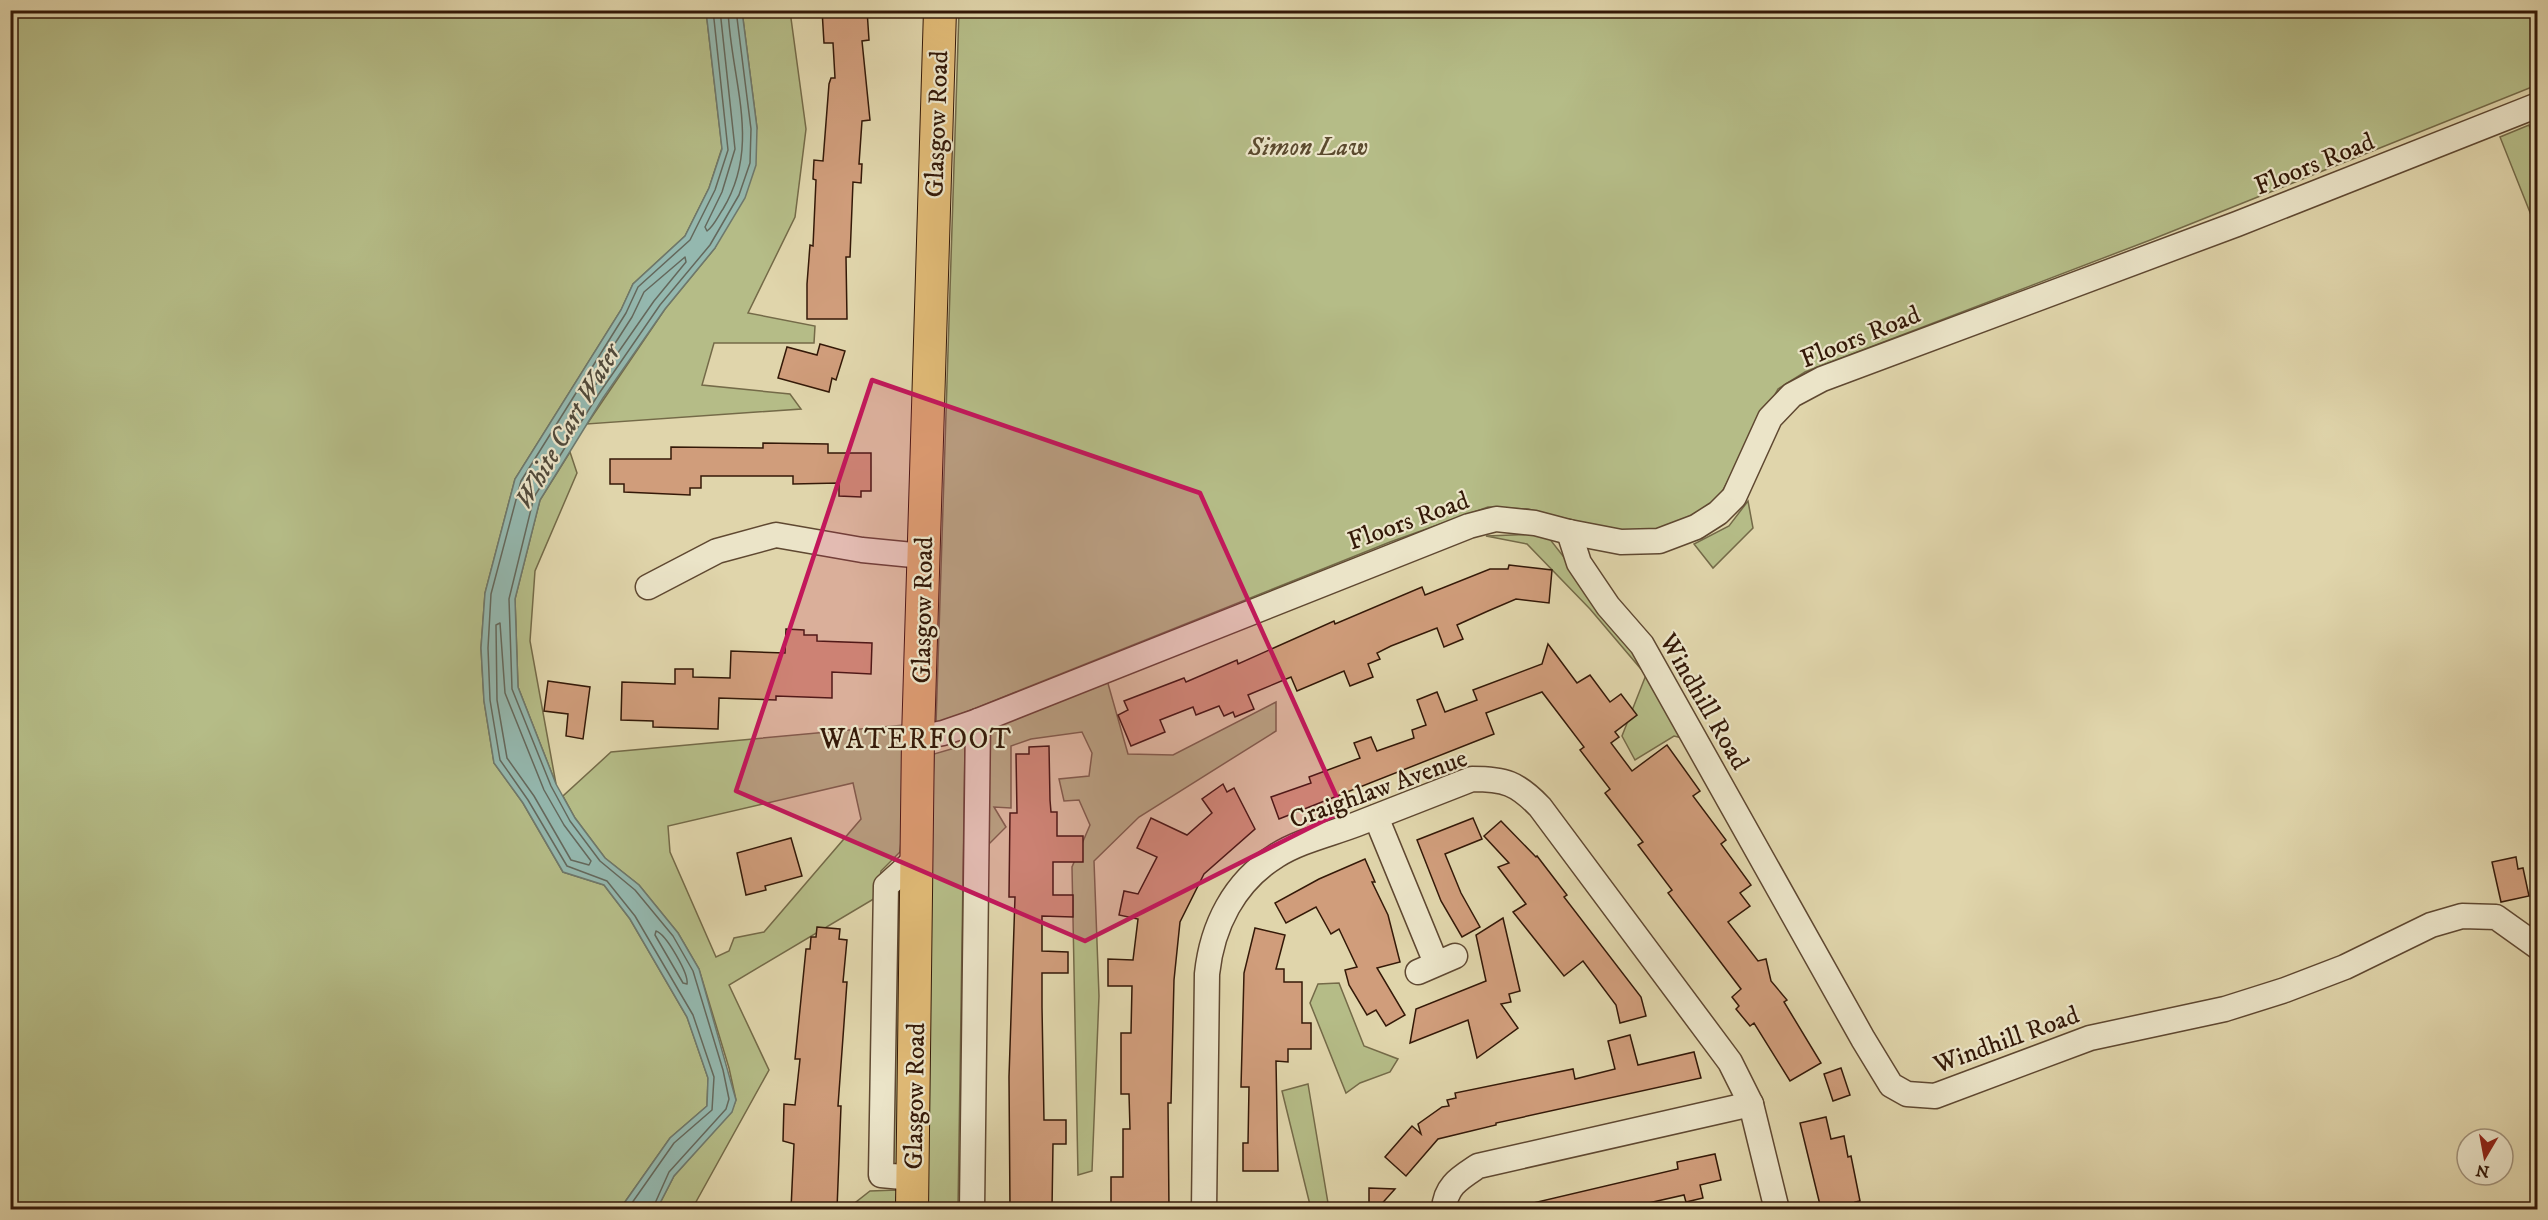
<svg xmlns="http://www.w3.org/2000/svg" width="2548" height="1220" viewBox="0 0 2548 1220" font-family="'IM FELL DW Pica',serif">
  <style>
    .green { fill: #b5bc87; stroke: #746a48; stroke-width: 1.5; fill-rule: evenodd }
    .water { fill: #94b8af; stroke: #6e786c; stroke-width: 1.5 }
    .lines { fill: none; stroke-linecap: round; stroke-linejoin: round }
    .shore { stroke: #64685c; stroke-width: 1.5 }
    .building { fill: #d09d7b; stroke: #341908; stroke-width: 1.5 }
    .minor-casing { stroke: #5f4831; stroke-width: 27 }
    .major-casing { stroke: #341908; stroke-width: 34 }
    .minor { stroke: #ebe4c8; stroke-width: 24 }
    .major { stroke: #e0ba76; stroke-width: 32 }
    .marked { fill: #c2185b; fill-opacity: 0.2; stroke: #c2185b; stroke-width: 4.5; stroke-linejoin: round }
    .labels { text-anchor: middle; stroke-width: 4.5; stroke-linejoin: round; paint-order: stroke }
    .street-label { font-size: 26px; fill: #341908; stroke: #ebe4c8 }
    .park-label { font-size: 26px; font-style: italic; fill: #5b4a2e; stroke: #ebe4c8 }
    .water-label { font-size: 27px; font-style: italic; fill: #51493a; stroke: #ebe4c8 }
    .quarter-label { font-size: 28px; letter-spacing: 1.5px; fill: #341908; stroke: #ebe4c8 }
  </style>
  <rect width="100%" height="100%" fill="#e0d5ab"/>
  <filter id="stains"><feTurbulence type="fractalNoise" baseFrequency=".00333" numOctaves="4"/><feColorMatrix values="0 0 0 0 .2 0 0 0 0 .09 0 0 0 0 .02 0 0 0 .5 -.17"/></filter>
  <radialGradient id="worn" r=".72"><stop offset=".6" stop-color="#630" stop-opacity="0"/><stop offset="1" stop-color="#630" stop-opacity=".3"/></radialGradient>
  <g class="green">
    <path d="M10 11H706L722 148 709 188 685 236 633 284 621 310 515 479 485 593 481 648 484 701 494 763 523 803 563 872 604 885 630 919 687 1017 708 1078 707 1106 670 1138 620 1209H11Z"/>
    <path d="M742 11H790L806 129 795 217 748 313 815 326 814 343H714L702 385 790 394 801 409 587 424 665 309 715 248 757 128Z"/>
    <path d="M959 11H2537V85L2153 239 1805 372 1778 389 1718 499 1699 512 1653 533H1623L1528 509 1488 507 1390 542 936 724Z"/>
    <path d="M2529 125 2537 149V230L2500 137Z"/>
    <path d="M570 452 577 473 535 571 530 641 556 784 518 687 515 599 540 500Z"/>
    <path d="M1748 501 1753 528 1713 568 1694 544 1729 526Z"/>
    <path d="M1539 534 1549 538 1623 633 1687 739 1674 736 1635 760 1622 736 1646 675 1590 609 1527 544 1486 536Z"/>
    <path d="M1107 680 1128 754 1173 755 1276 702V731L1139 817 1094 861 1099 996 1092 1171 1078 1175 1072 867 1090 825 1079 800 1064 801 1059 779 1089 776 1092 753 1082 732 1031 739 1011 746V808L994 807 1006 827 987 846 986 730Z"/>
    <path d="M904 725 907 774 900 852 881 871 877 897 729 985 769 1070 692 1209H657L674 1176 731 1112 736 1100 729 1068 699 969 678 933 639 885 605 858 575 818 563 796 611 752ZM853 783 861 819 764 932 734 938 729 951 716 957 670 852 668 826Z"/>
    <path d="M965 745 958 1209 923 1210 927 951 934 754Z"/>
    <path d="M902 878 898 1169H889L894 885Z"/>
    <path d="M1339 983 1364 1046 1398 1059 1390 1072 1360 1083 1346 1093 1310 1003 1318 984Z"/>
    <path d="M1308 1084 1329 1209H1311L1282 1091Z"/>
    <path d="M897 1190 895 1209H853L851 1206 870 1191Z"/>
  </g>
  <path class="water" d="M706 11H742L757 128 756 165 745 198 715 248 665 309 603 398 540 500 515 599 518 687 556 784 575 818 605 858 639 885 678 933 699 969 736 1100 732 1112 674 1176 657 1209H620L670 1138 707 1106 708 1078 687 1017 630 919 604 885 563 872 523 803 494 763 484 701 481 648 485 593 515 479 621 310 633 284 685 236 709 188 722 149Z"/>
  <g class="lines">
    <g class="shore">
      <path d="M720 10 735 149 722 192 705 227 707 231C714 226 718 216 723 209 762 144 731 81 728 10"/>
      <path d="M685 257 686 262 654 301 592 390 588 391 587 387 632 317 644 292Z"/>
      <path d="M500 623 505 693 544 790 564 825 591 861 589 865 571 860 534 796 507 758 497 700 496 625Z"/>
      <path d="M656 931C666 934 689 974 687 984L683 983 655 935Z"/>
      <path d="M627 1210 674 1143 712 1110 714 1077 693 1015 635 916 607 881 567 866 528 800 500 760 490 700 488 648 491 594 521 481 626 313 638 287 690 240 715 190 728 150 713 10"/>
      <path d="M652 1210 669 1172 726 1109 729 1099 723 1070 693 971 673 936 635 890 600 861 570 821 551 786 512 689 509 599 534 497 598 395 660 305 710 245 739 195 750 163 751 129 736 10"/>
    </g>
  </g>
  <g class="building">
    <path d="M822 10H867L869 40 862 41 870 120 862 121 859 164H862L861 183 853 182 850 257H846L847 319H807V284L810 245 813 246 816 180 813 179 814 160 823 161 829 84 831 78H835L833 43H824Z"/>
    <path d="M820 344 845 351 836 380 832 378 829 392 778 378 787 347 817 355Z"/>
    <path d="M763 443 828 444V453H871V491H861V497L839 496V483L793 484V476H701V488H690V495L624 492V484H610V459H671V447L763 448Z"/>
    <path d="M1509 565 1552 570 1549 603 1516 599 1488 611 1457 625 1463 639 1444 647 1437 628 1391 646 1377 653 1380 659 1368 664 1373 677 1350 686 1344 671 1297 691 1291 677 1248 695 1254 709 1235 717 1233 712 1224 716 1219 706 1196 715 1193 707 1160 720 1165 732 1131 746 1118 715 1128 710 1124 701 1184 678 1186 682 1237 660 1238 664 1334 621 1335 624 1422 587 1425 595 1490 569H1508Z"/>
    <path d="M786 629 804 630V635H817V641L872 643 871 674 832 672V698L776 696V700L719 698 718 729 653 727V721L621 720 622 682 675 684V669H693V677L730 678 731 651 785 653Z"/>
    <path d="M1548 644 1577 683 1590 675 1610 702 1621 694 1637 715 1615 732 1619 737 1611 743 1632 771 1667 745 1700 791 1693 796 1726 840 1721 844 1751 885 1740 893 1750 906 1728 922 1758 961 1766 959 1771 981 1787 1000 1784 1002 1821 1063 1790 1081 1754 1023 1750 1026 1736 1009 1739 1006 1732 997 1741 989 1668 893 1672 890 1638 845 1643 842 1605 793 1610 789 1580 750 1584 747 1542 692 1486 713 1494 734 1279 819 1271 797 1311 783 1309 777 1360 758 1354 743 1371 737 1377 751 1414 738 1412 730 1426 725 1417 700 1437 692 1445 712 1477 700 1473 690 1542 664Z"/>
    <path d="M548 681 590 687 583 739 566 736 568 714 544 711Z"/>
    <path d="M1049 746 1050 800 1051 812H1057V836H1083V862H1053V895H1073V917L1042 916V951L1068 952V973H1042V1007L1044 1120H1066V1144H1053L1052 1209H1010L1009 1077 1015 897H1009L1010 813H1017L1016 754H1029V747Z"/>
    <path d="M1223 784 1227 792 1234 788 1255 829 1204 874 1180 922 1174 980 1171 1103H1168L1169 1209H1111V1177H1123V1129H1130L1129 1094H1121V1033H1131L1132 986H1108V959L1133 960 1138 919 1119 915 1124 891 1138 894 1157 857 1137 848 1151 818 1187 835 1212 813 1202 799Z"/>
    <path d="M1473 818 1482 839 1445 854 1461 893 1480 927 1462 937 1441 901 1417 840Z"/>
    <path d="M1501 821 1536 857 1537 856 1567 895 1564 897 1641 997 1646 1016 1620 1023 1616 1005 1583 961 1564 976 1513 912 1526 904 1498 867 1509 863 1484 836Z"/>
    <path d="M791 838 802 876 765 886 766 890 746 895 737 853Z"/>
    <path d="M2516 857 2518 869 2523 868 2529 896 2501 902 2492 862Z"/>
    <path d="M1365 859 1375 882H1372L1388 915 1400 962 1377 968 1405 1015 1386 1026 1376 1010 1367 1015 1349 985 1345 970 1357 967 1339 929 1331 934 1316 907 1286 923 1275 903 1319 879Z"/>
    <path d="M1503 918 1520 991 1509 994 1511 1002 1501 1004 1518 1028 1477 1058 1468 1020 1410 1043 1416 1009 1486 981 1476 935Z"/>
    <path d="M817 927 840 929 839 939 847 940 843 982H847L838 1106H841L837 1209H791L794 1144 783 1141 784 1104 795 1105 800 1059H795L806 949H810L811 937H816Z"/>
    <path d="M1255 928 1285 935 1276 969H1284V982H1302V1023H1311V1049H1288V1062L1276 1061 1278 1171H1243V1143H1248L1249 1087H1241L1244 973Z"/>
    <path d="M1630 1035 1638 1065 1694 1052 1701 1078 1496 1123V1125L1438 1139 1406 1176 1385 1157 1412 1126 1421 1134 1418 1124 1442 1107 1449 1106 1447 1100 1456 1098 1455 1093 1573 1069 1575 1079 1615 1069 1608 1041Z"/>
    <path d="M1841 1068 1850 1095 1833 1101 1824 1074Z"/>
    <path d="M1826 1117 1831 1139 1844 1136 1848 1157 1851 1156 1860 1201 1855 1202 1857 1209H1821L1800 1123Z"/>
    <path d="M1715 1154 1721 1180 1700 1185 1703 1198 1686 1202 1684 1195 1635 1206 1636 1209H1534L1533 1203 1678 1169 1677 1162Z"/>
    <path d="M1369 1188 1395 1189 1377 1209H1369Z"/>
  </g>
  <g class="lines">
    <g class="minor-casing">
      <g id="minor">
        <path d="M1569 532 1579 563 1608 606 1642 645 1863 1039 1891 1085 1907 1094 1935 1096 2090 1038 2225 1009 2285 990 2345 967 2431 925 2462 916 2496 917 2538 947"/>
        <path d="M648 587 717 551 776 535 862 550 923 556"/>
        <path d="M918 738 943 733 978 721 1469 526 1496 519 1535 523 1569 532 1621 542 1659 541 1696 527 1718 513 1734 497 1770 418 1792 395 1822 379 2237 224 2538 105"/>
        <path d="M1376 817 1436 963"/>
        <path d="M1418 972 1455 956"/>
        <path d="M913 1178 881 1175 886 886 917 858"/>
        <path d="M972 1210 978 721"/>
        <path d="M1204 1210 1207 974C1212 926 1234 882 1276 856 1299 841 1331 834 1357 824 1395 809 1434 794 1472 779 1505 779 1517 783 1540 807L1730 1062 1751 1104 1777 1210"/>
        <path d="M1444 1210C1445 1186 1460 1178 1478 1166L1751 1104"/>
      </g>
    </g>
    <g class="major-casing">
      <path id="major" d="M912 1210 918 738 940 10"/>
    </g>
    <use href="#minor" class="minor"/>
    <use href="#major" class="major"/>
  </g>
  <path class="marked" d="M872 380 1200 493 1343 811 1085 941 736 791Z"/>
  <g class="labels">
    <g class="street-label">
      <text transform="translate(936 124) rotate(-88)" y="9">Glasgow Road</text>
      <text transform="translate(2314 163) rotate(-22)" y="9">Floors Road</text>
      <text transform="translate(1860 336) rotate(-22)" y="9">Floors Road</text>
      <text transform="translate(1408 520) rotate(-20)" y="9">Floors Road</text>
      <text transform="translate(922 610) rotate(-89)" y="9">Glasgow Road</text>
      <text transform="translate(1705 701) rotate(60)" y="9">Windhill Road</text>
      <text transform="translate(1378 788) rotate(-20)" y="9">Craighlaw Avenue</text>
      <text transform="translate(2006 1039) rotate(-20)" y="9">Windhill Road</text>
      <text transform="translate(914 1096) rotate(-89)" y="9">Glasgow Road</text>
    </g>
    <g class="park-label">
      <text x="1308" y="155">Simon Law</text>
    </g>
    <g class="water-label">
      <text transform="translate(567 426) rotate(-60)" y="9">White Cart Water</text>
    </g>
    <g class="quarter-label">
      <text x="916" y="748">WATERFOOT</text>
    </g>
  </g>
  <rect width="2548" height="1220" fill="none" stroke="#e0d5ab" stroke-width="36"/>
  <rect x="12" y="12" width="2524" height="1196" fill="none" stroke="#341908" stroke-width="3"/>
  <rect x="18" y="18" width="2512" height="1184" fill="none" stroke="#341908" stroke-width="1.5"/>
  <g transform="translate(2485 1157) rotate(190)"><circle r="28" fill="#ebe4c8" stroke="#a2937b" stroke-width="1.5"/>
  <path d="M0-4.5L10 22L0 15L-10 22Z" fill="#8f2418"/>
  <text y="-9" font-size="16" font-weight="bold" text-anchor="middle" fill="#341908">N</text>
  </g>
  <rect width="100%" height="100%" filter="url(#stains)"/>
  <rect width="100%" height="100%" fill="url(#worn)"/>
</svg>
